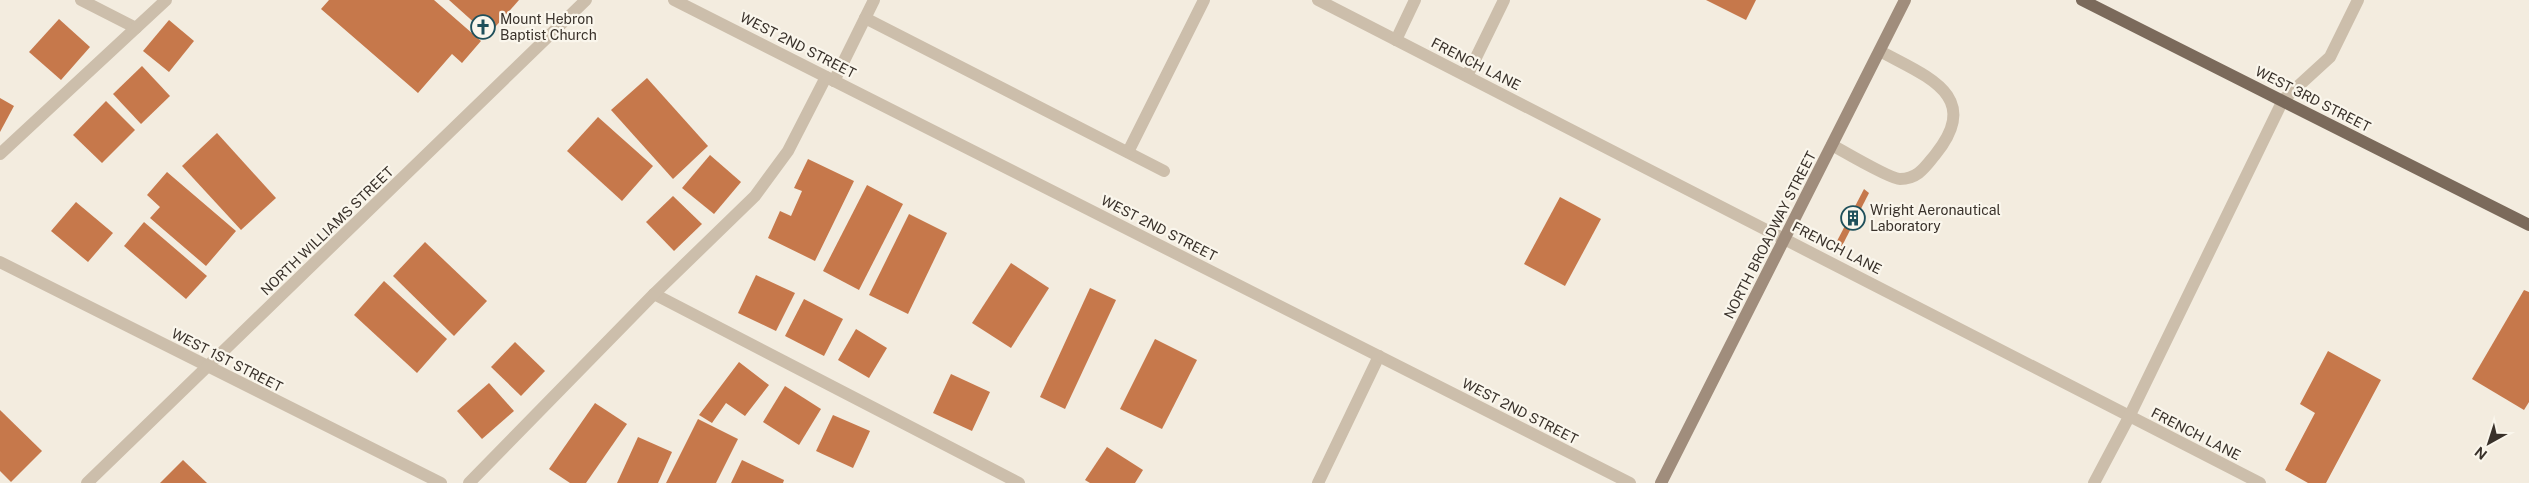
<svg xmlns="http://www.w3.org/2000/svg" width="2529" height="483" viewBox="0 0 2529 483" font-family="'Public Sans',sans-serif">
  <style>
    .building { fill: #c6784b }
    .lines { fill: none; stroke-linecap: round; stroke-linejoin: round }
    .lane { stroke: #ccbeab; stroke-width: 12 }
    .street { stroke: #ccbeab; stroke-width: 12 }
    .secondary { stroke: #a08d7c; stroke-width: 12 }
    .primary { stroke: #7b6a5b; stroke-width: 12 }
    .labels { text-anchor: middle; stroke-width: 4.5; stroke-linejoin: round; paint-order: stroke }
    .poi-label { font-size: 14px; fill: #39312a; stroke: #faf6ec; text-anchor: start }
    .street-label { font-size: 14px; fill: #39312a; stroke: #faf6ec }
  </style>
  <rect width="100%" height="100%" fill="#f3ecdf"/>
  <g class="building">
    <path d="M329 0H434L481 41 462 63 452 54 418 93 321 9Z"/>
    <path d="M449 0H519L488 35Z"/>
    <path d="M1706 0H1756L1746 20Z"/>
    <path d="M59 19 90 47 61 80 29 52Z"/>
    <path d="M169 20 194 41 169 72 143 51Z"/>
    <path d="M142 66 170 96 141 124 113 94Z"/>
    <path d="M647 78 708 146 673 179 611 110Z"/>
    <path d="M0 98 14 106 0 132Z"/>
    <path d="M106 101 135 130 102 163 73 135Z"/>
    <path d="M598 117 653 166 622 201 567 151Z"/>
    <path d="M217 133 276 198 241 230 182 166Z"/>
    <path d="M710 155 741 182 714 214 682 188Z"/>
    <path d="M808 159 854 181 815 261 768 238 780 211 791 216 802 191 794 188Z"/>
    <path d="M167 172 236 231 206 266 150 218 160 207 147 195Z"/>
    <path d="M867 185 903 204 859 290 823 271Z"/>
    <path d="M1864 189 1869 193 1842 246 1836 243Z"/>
    <path d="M673 196 702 224 674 251 646 222Z"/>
    <path d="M1560 197 1601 219 1565 286 1524 264Z"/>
    <path d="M76 202 113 233 88 262 51 231Z"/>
    <path d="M909 214 947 233 908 314 869 295Z"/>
    <path d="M144 222 207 276 186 299 124 246Z"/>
    <path d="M425 242 487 301 454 336 393 276Z"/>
    <path d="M1011 263 1049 288 1011 348 972 323Z"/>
    <path d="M756 275 795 293 776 331 738 313Z"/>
    <path d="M384 281 447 339 417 373 354 315Z"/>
    <path d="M1090 288 1116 300 1065 409 1040 397Z"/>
    <path d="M2524 290 2529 292V402L2524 410 2472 379Z"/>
    <path d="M804 299 843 319 824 356 785 336Z"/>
    <path d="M856 329 887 348 869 378 838 360Z"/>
    <path d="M1155 339 1197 360 1162 429 1120 409Z"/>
    <path d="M515 342 545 371 521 396 491 367Z"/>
    <path d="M2328 351 2381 380 2326 483H2308L2285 470 2315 413 2300 404Z"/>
    <path d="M739 362 769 385 745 416 726 403 712 423 699 415Z"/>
    <path d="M951 374 990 392 972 431 933 413Z"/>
    <path d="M489 383 514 411 482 439 457 411Z"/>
    <path d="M785 386 821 409 799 445 763 422Z"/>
    <path d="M595 403 627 424 586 483H570L549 469Z"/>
    <path d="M0 410 42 451 11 482 0 471Z"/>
    <path d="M833 415 870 431 853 468 816 451Z"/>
    <path d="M698 419 738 439 716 483H666Z"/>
    <path d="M638 437 672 452 658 483H617Z"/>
    <path d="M1107 447 1143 470 1135 483H1090L1085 480Z"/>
    <path d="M183 460 207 483H160Z"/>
    <path d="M742 460 784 480 783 483H731Z"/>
  </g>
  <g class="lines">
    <g class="lane">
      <path d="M81 0 136 28"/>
      <path d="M1318 0 2260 483"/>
      <path d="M865 18 1164 171"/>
      <path d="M1396 40 1415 0"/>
      <path d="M1467 76 1504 0"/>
      <path d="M834 81 874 0"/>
      <path d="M1832 145C1843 151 1890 179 1900 179 1918 179 1925 167 1935 155 1984 95 1925 76 1880 51"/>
      <path d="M1128 152 1204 0"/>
      <path d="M0 154 166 0"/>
      <path d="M654 294 1019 483"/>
      <path d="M469 483 654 294 755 196 788 151 826 77"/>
      <path d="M1318 483 1379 356"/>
      <path d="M2094 483 2129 417 2283 100 2330 57 2358 0"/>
    </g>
    <g class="street">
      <path d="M674 0 1630 483"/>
      <path d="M0 262 441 483"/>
      <path d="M87 483 586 0"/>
    </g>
    <path class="secondary" d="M1661 483 1905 0"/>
    <path class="primary" d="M2082 0 2529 225"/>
  </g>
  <defs>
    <g id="church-ring" transform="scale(1.25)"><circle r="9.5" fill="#faf6ec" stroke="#1f505b" stroke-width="1.5"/><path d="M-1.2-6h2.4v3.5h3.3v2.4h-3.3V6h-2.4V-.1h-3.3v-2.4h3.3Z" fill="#1f505b"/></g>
    <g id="building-ring" transform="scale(1.25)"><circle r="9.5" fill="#faf6ec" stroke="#1f505b" stroke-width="1.5"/><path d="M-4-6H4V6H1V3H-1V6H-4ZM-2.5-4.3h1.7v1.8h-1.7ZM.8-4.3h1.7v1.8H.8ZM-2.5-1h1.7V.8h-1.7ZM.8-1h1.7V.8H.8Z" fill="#1f505b"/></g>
  </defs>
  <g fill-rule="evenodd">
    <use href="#church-ring" x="483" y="27"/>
    <use href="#building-ring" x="1853" y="218"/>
  </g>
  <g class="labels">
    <g class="poi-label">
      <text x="500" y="24">Mount Hebron<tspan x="500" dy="16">Baptist Church</tspan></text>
      <text x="1870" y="215">Wright Aeronautical<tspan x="1870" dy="16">Laboratory</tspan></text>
    </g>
    <g class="street-label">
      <text transform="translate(798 45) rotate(27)" y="5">WEST 2ND STREET</text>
      <text transform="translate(1476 64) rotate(27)" y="5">FRENCH LANE</text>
      <text transform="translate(2313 99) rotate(27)" y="5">WEST 3RD STREET</text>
      <text transform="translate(1159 228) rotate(27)" y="5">WEST 2ND STREET</text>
      <text transform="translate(327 231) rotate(-44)" y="5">NORTH WILLIAMS STREET</text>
      <text transform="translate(1770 235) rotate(-63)" y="5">NORTH BROADWAY STREET</text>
      <text transform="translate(1837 248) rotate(27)" y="5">FRENCH LANE</text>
      <text transform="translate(227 360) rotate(27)" y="5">WEST 1ST STREET</text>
      <text transform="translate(1520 411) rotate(27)" y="5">WEST 2ND STREET</text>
      <text transform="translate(2196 434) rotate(27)" y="5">FRENCH LANE</text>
    </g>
  </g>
  <g transform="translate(2489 443) rotate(219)" stroke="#faf6ec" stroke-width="4" paint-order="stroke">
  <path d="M0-4L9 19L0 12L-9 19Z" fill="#39312a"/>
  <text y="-8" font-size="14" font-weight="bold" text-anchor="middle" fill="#39312a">N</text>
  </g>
</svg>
